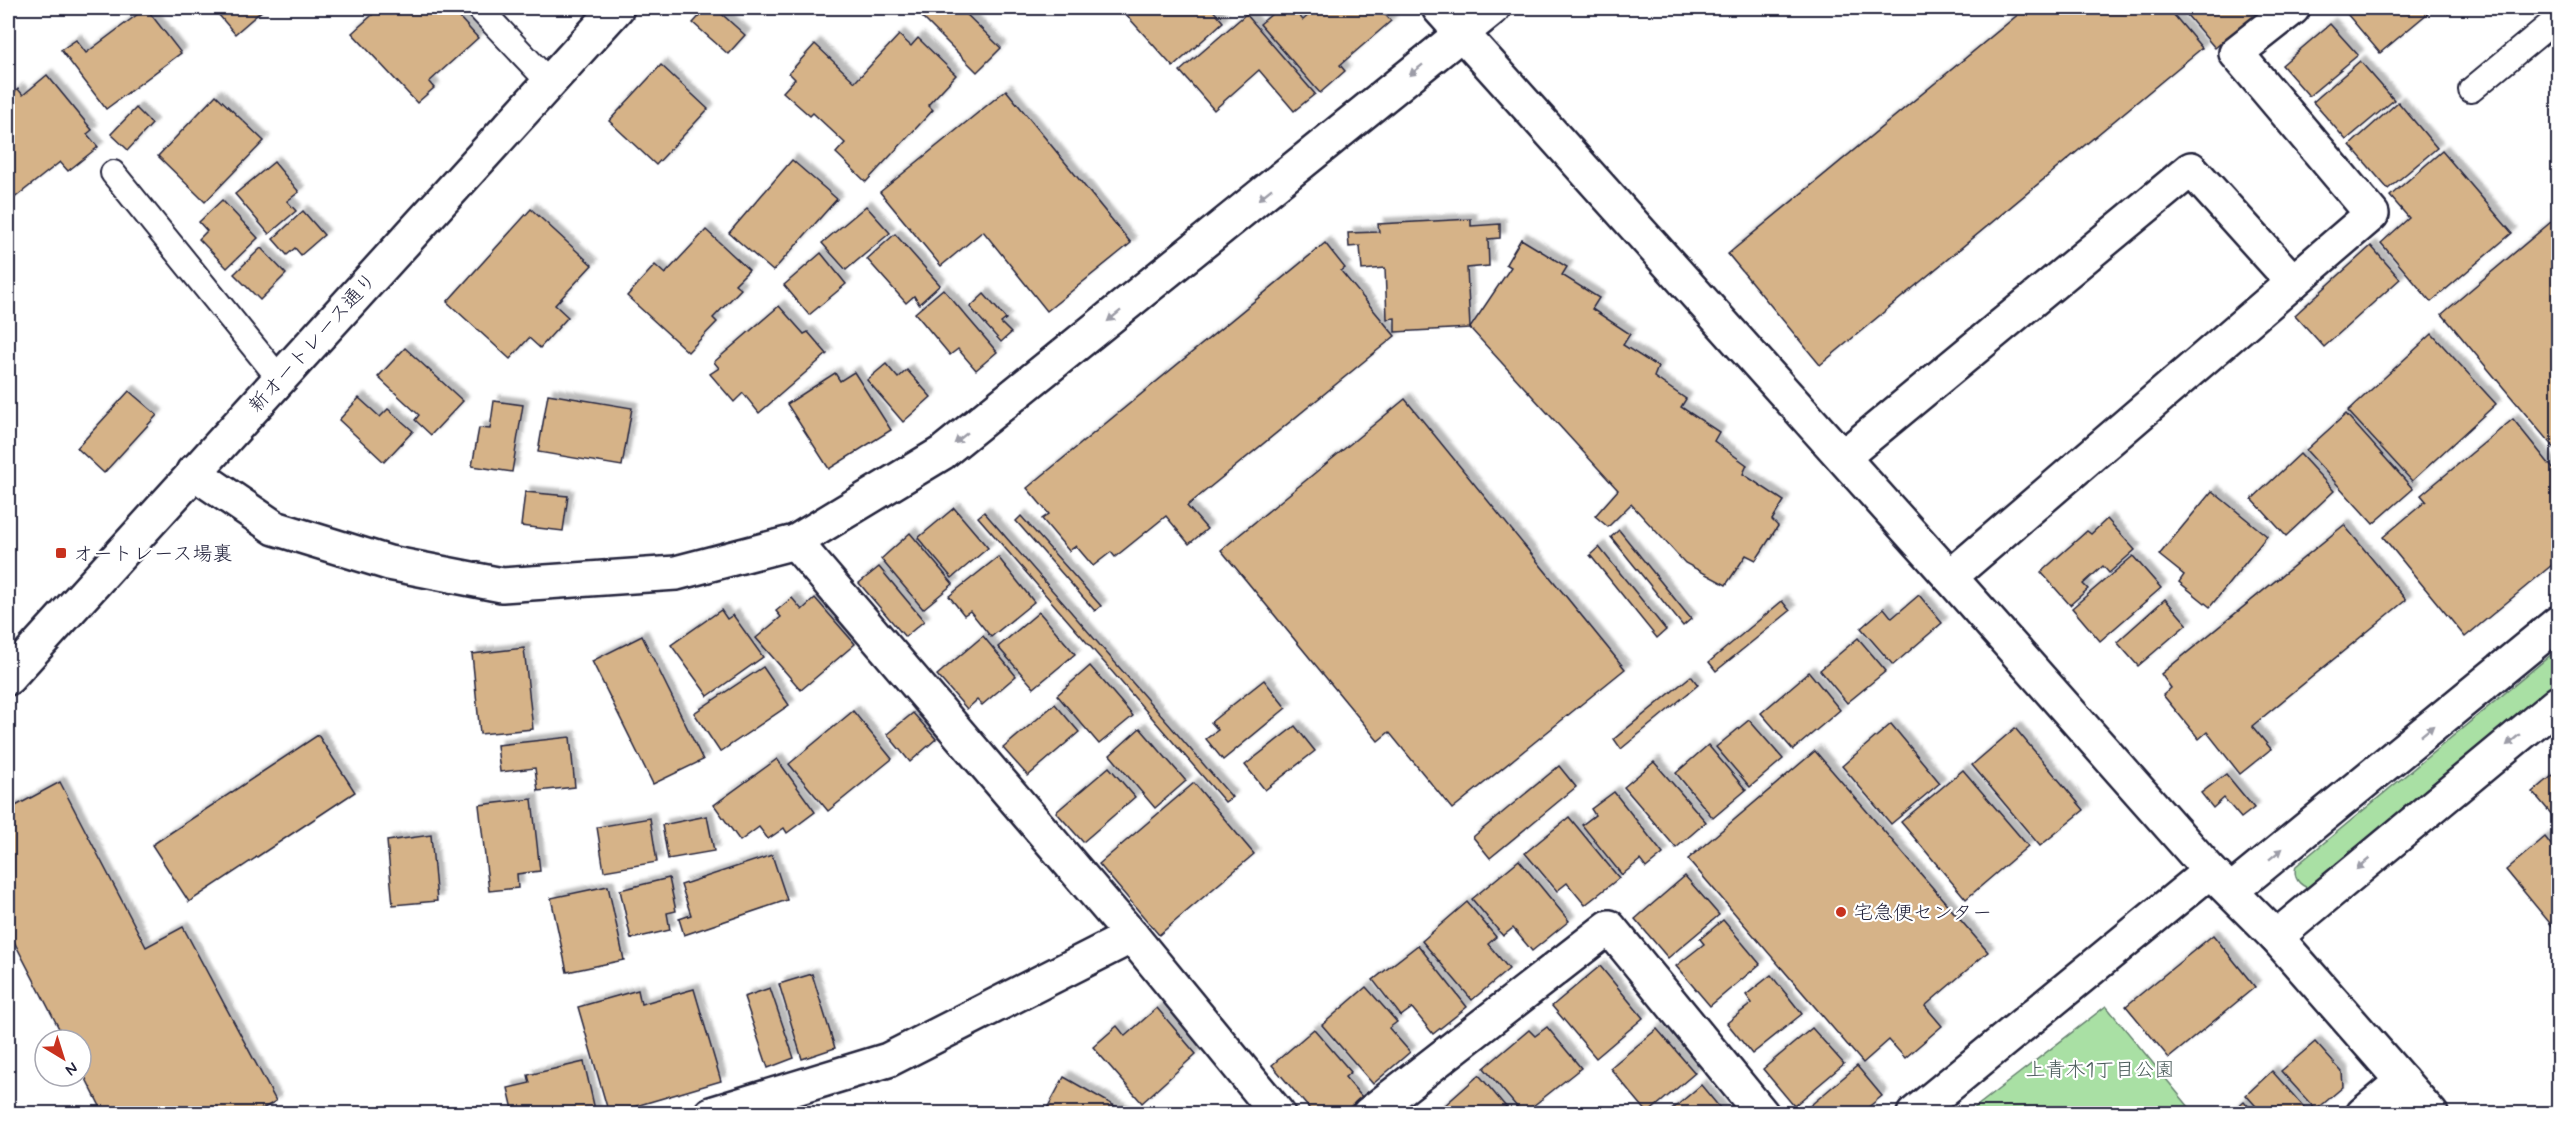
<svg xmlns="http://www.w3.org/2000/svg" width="2566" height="1121" viewBox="0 0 2566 1121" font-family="Mynerve,'Klee One',sans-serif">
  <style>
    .green { fill: #a9e0a4; stroke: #668170; stroke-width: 1.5 }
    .building { fill: #d6b388; stroke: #22223b; stroke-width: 1.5; filter: url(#shadow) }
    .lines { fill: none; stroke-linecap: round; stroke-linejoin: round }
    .service-casing { stroke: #22223b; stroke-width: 28 }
    .minor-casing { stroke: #22223b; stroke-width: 38 }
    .tertiary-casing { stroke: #22223b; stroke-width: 38 }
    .service { stroke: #fff; stroke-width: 24 }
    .minor { stroke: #fff; stroke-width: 33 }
    .tertiary { stroke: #fff; stroke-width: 33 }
    .oneway { fill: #9c9ca7 }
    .poi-dot { fill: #c8321e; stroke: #fff; stroke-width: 2 }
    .labels { text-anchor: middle; stroke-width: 4.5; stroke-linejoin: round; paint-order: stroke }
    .street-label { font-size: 20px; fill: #22223b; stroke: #fff }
    .poi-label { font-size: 20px; fill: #22223b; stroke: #fff; text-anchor: start }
    .park-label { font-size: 20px; fill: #4a5b5a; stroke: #fff }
  </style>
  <defs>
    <filter id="shadow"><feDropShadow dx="5.5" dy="-5.5" stdDeviation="1.5" flood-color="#0004"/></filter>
  </defs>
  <rect width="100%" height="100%" fill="#fff"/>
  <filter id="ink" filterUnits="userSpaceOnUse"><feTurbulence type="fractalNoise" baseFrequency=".0167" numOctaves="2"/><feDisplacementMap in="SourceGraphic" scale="12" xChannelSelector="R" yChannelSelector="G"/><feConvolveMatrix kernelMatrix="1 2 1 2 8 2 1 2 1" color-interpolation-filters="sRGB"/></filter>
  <g filter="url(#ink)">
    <g class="green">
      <path d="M2558 649V689L2316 890C2303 888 2292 881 2296 866Z"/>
      <path d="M2106 1006 2194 1113H1968Z"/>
    </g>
    <g class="building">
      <path d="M146 8 181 53 106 109 61 50 76 40 86 53Z"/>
      <path d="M213 8H265L235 34Z"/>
      <path d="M380 8H451L478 38 429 82 434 88 417 103 352 33Z"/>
      <path d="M707 8H715L745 35 728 54 693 23Z"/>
      <path d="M913 8H960L1001 48 977 72Z"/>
      <path d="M1120 8H1211L1223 22 1173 67Z"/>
      <path d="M1279 8H1292L1303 20 1317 8H1379L1391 21 1340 65 1345 71 1320 93 1260 24Z"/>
      <path d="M2026 8H2168L2202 48 1820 365 1728 254Z"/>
      <path d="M2181 8H2264L2215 48Z"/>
      <path d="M2342 8H2434L2380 53Z"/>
      <path d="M1246 14 1315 94 1294 111 1259 70 1214 110 1180 71Z"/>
      <path d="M2330 24 2358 55 2309 96 2282 65Z"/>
      <path d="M899 35 911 46 918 38 956 75 928 105 933 110 866 182 836 153 845 143 813 113 810 116 783 92 795 79 789 73 815 44 855 82Z"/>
      <path d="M2360 61 2394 100 2346 140 2313 102Z"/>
      <path d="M661 65 708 109 656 165 609 121Z"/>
      <path d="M47 75 92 130 87 134 98 147 68 171 60 162 8 203V98L18 89 23 95Z"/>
      <path d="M1006 90 1131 243 1047 311 983 231 941 266 880 192Z"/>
      <path d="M216 95 264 141 205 202 158 156Z"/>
      <path d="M2398 102 2437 148 2388 189 2350 145Z"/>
      <path d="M136 108 152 124 128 150 111 134Z"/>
      <path d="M2442 151 2512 233 2431 302 2381 243 2409 218 2390 196Z"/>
      <path d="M792 160 837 199 773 271 729 233Z"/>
      <path d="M274 162 299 192 287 201 296 211 269 234 235 194Z"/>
      <path d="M222 200 258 238 227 268 199 239 207 231 199 222Z"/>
      <path d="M866 206 890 233 846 270 822 243Z"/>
      <path d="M531 209 592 265 555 305 568 317 540 348 529 338 510 359 447 302Z"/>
      <path d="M303 211 324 235 301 255 295 248 287 255 273 239Z"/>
      <path d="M2558 216V453L2442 314Z"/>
      <path d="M1471 219V226L1500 224V238L1488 239 1489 266 1467 268 1470 328 1395 332V318L1387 319 1385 268 1362 270 1360 246 1349 247 1348 233 1379 232 1378 224Z"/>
      <path d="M706 230 749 270 735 284 741 289 713 318 717 322 688 352 627 296 655 265 665 274Z"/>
      <path d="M895 234 940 285 919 304 914 296 906 303 867 259Z"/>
      <path d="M1521 239 1567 267 1562 275 1599 298 1592 309 1630 334 1623 345 1658 367 1654 377 1686 399 1681 407 1719 432 1714 441 1747 465 1743 474 1784 501 1772 520 1778 526 1756 560 1746 555 1726 585 1685 563 1631 504 1608 527 1595 516 1618 490 1470 328 1511 267 1506 264Z"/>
      <path d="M1325 243 1345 268 1341 271 1395 336 1187 506 1207 529 1189 544 1166 516 1115 557 1111 552 1093 566 1076 546 1069 551 1042 519 1049 514 1027 488Z"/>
      <path d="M2371 246 2400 279 2324 347 2295 315Z"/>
      <path d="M261 248 286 274 260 300 234 274Z"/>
      <path d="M821 253 846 284 809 315 784 285Z"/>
      <path d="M943 289 997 352 976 370 958 349 950 355 915 313Z"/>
      <path d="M984 294 1006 319 1001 323 1011 333 1001 342 970 307Z"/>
      <path d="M779 306 804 334 808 332 827 354 759 413 743 393 734 402 710 374 719 368 714 362Z"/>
      <path d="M2432 334 2496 404 2412 481 2348 411Z"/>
      <path d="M405 348 463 401 431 435 415 420 419 415 378 377Z"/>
      <path d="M886 364 898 378 907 370 931 397 903 422 867 380Z"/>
      <path d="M854 372 891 430 829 469 787 404 835 373 840 381Z"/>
      <path d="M129 391 157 415 104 473 77 448Z"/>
      <path d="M548 394 632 408 622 466 538 452Z"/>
      <path d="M359 398 380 417 388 409 413 431 384 462 339 420Z"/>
      <path d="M1405 399 1625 669 1452 809 1389 732 1378 741 1221 550Z"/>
      <path d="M494 401 523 405 512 472 472 466 479 428 490 429Z"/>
      <path d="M2346 414 2413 489 2373 524 2306 450Z"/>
      <path d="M2513 419 2558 475V509L2551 516 2558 525V560L2465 637 2383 537 2426 501 2421 495Z"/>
      <path d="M2300 454 2334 491 2286 536 2252 499Z"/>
      <path d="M2212 491 2267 536 2210 607 2179 582 2184 575 2159 555Z"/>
      <path d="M525 492 568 496 563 531 521 526Z"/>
      <path d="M954 508 988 548 952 578 918 538Z"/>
      <path d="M984 512 1232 797 1225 802 978 517Z"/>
      <path d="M1021 516 1101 606 1095 611 1016 521Z"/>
      <path d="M2107 519 2135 550 2109 573 2103 566 2083 584 2088 589 2070 605 2041 572 2087 531 2091 534Z"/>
      <path d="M2344 525 2406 600 2252 726 2271 749 2240 774 2207 732 2199 739 2163 695 2171 688 2161 674Z"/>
      <path d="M1619 530 1691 619 1683 626 1611 537Z"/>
      <path d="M910 533 953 584 923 609 881 559Z"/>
      <path d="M1599 547 1666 630 1657 638 1590 555Z"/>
      <path d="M2133 556 2161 588 2100 641 2072 608Z"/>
      <path d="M998 557 1034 602 991 637 970 611 964 615 949 596Z"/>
      <path d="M879 567 924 621 905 637 859 583Z"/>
      <path d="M1919 595 1942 623 1893 665 1861 628 1884 608 1892 618Z"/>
      <path d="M792 598 802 610 815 598 855 644 801 690 756 638 781 617 776 611Z"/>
      <path d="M2165 599 2187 624 2138 666 2117 642Z"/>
      <path d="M1782 601 1790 611 1716 671 1709 662Z"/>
      <path d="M721 610 727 619 733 615 763 657 708 696 671 645Z"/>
      <path d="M1039 612 1075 654 1034 688 998 647Z"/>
      <path d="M642 636 703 760 653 784 592 661Z"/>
      <path d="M983 636 1016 676 982 705 977 700 967 709 937 675Z"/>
      <path d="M1858 638 1886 671 1847 703 1820 670Z"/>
      <path d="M524 648 533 729 480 734 472 654Z"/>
      <path d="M1090 666 1133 716 1099 744 1057 695Z"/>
      <path d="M763 667 789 705 720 752 694 713Z"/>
      <path d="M1809 672 1840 710 1793 750 1761 713Z"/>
      <path d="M1691 676 1698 685 1621 749 1614 739Z"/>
      <path d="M1264 680 1286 708 1223 760 1206 739 1218 730 1211 722Z"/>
      <path d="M1055 704 1079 732 1028 776 1003 748Z"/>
      <path d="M853 711 892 759 828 811 789 764Z"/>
      <path d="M913 713 936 739 910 762 887 734Z"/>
      <path d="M1749 720 1783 759 1750 787 1716 747Z"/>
      <path d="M1891 724 1940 783 1891 824 1842 766Z"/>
      <path d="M1295 726 1315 751 1265 790 1245 765Z"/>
      <path d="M1140 728 1186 781 1155 808 1110 755Z"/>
      <path d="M2015 728 2084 810 2040 846 1972 765Z"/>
      <path d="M318 735 355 792 189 902 152 845Z"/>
      <path d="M570 737 575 787 538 791 535 768 500 772 497 745Z"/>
      <path d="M1708 745 1746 790 1713 818 1676 773Z"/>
      <path d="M1815 751 1988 952 1925 1006 1942 1026 1905 1058 1889 1040 1863 1063 1688 859Z"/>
      <path d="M777 759 815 812 787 833 784 828 768 839 759 827 740 841 714 805Z"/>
      <path d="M1654 762 1706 822 1676 848 1624 787Z"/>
      <path d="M1559 766 1576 787 1490 858 1473 837Z"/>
      <path d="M1109 767 1135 797 1083 842 1056 812Z"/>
      <path d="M1963 770 2028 846 1966 899 1901 822Z"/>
      <path d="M2558 771V822L2533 792Z"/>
      <path d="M2226 774 2254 808 2241 818 2224 798 2213 808 2201 793Z"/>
      <path d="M60 782 146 947 183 927 276 1101 254 1114H104L81 1069V1040H65L8 930V810Z"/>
      <path d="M1194 783 1254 854 1159 935 1099 864Z"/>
      <path d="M1614 792 1663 854 1646 868 1640 860 1622 875 1582 825 1595 815 1591 809Z"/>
      <path d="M532 799 540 871 517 874 518 888 489 891 479 805Z"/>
      <path d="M707 816 714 851 668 859 662 825Z"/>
      <path d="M1569 817 1619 878 1585 905 1567 883 1557 891 1525 853Z"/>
      <path d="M650 818 657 862 604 871 597 827Z"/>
      <path d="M431 835 437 901 393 905 387 841Z"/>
      <path d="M2545 837 2558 854V933L2506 870Z"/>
      <path d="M772 855 787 900 684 935 679 919 691 915 681 885Z"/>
      <path d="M1519 860 1569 921 1532 951 1513 928 1503 936 1472 899Z"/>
      <path d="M1685 876 1719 915 1668 958 1635 919Z"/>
      <path d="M669 878 676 911 667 913 670 930 631 939 620 890Z"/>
      <path d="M608 886 624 960 567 972 551 898Z"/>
      <path d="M1467 902 1496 937 1488 944 1509 969 1472 1000 1422 941Z"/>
      <path d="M1723 920 1760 964 1710 1006 1676 966 1704 944 1700 939Z"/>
      <path d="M2213 935 2255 987 2169 1058 2126 1006Z"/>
      <path d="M1418 945 1467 1007 1433 1034 1412 1008 1401 1016 1373 980Z"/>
      <path d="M1600 966 1643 1018 1596 1058 1552 1006Z"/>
      <path d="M812 974 835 1048 802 1059 779 984Z"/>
      <path d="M1771 975 1802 1014 1752 1054 1727 1023 1752 1003 1746 995Z"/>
      <path d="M1366 987 1397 1022 1389 1028 1410 1052 1373 1084 1322 1025Z"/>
      <path d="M770 988 794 1058 768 1068 744 997Z"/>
      <path d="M694 989 721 1081 609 1114 578 1007 638 990 641 1004Z"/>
      <path d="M1157 1008 1196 1054 1142 1103 1093 1047 1117 1026 1125 1036Z"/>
      <path d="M1547 1027 1581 1068 1523 1114 1484 1068 1529 1030 1535 1036Z"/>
      <path d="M1812 1028 1844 1064 1794 1106 1763 1069Z"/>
      <path d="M1314 1029 1351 1072 1345 1077 1362 1097 1341 1114H1333L1328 1108 1322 1114H1314L1272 1065Z"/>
      <path d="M1657 1029 1695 1073 1648 1113 1610 1068Z"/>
      <path d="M2315 1042 2342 1072 2343 1087 2316 1110 2281 1071Z"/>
      <path d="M584 1062 596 1114H514L508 1088 530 1083 528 1075Z"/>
      <path d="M1857 1066 1882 1096 1866 1109 1870 1114H1808L1805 1110Z"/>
      <path d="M2272 1071 2310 1114H2263L2246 1095Z"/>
      <path d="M1479 1075 1512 1114H1435Z"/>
      <path d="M1064 1077 1129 1114H1044Z"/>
      <path d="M1701 1085 1725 1114H1667Z"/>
      <path d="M2244 1101 2255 1114H2229Z"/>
    </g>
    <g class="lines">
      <g class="service-casing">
        <g id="service">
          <path d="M479 8 549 82"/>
          <path d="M2471 90 2558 18"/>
          <path d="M113 173 279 378"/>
        </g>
      </g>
      <g class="minor-casing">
        <g id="minor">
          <path d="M1843 457 2191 169 2293 282"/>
          <path d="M795 542 1132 936 1278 1114"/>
          <path d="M1950 577 2372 214 2236 53 2293 8"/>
          <path d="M2231 891 2558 623"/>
          <path d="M2276 937 2558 703"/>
          <path d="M711 1114 888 1060 1132 936"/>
          <path d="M1369 1114 1609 927 1762 1114"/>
          <path d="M1914 1114 2210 871"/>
          <path d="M2363 1114 2402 1081"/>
        </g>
      </g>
      <g class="tertiary-casing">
        <g id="tertiary">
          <path d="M1439 8 1950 577 2210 871 2276 937 2431 1114"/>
          <path d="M193 472 275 528 389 563 502 585 676 573 795 542 942 453 1493 8"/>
          <path d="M8 678 617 8"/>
        </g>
      </g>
      <use href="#service" class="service"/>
      <use href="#minor" class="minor"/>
      <use href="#tertiary" class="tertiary"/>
    </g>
    <defs><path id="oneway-solid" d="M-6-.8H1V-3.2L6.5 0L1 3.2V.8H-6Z" transform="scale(1.5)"/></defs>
    <g class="oneway">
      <use href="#oneway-solid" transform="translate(1416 70) rotate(141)"/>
      <use href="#oneway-solid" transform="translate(1265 194) rotate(141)"/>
      <use href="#oneway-solid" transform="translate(1114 316) rotate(141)"/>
      <use href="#oneway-solid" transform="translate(961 438) rotate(141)"/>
      <use href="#oneway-solid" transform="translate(2427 731) rotate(-39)"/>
      <use href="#oneway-solid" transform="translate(2513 740) rotate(140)"/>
      <use href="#oneway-solid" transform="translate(2276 854) rotate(-39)"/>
      <use href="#oneway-solid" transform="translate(2363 864) rotate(140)"/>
    </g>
  </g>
  <g class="poi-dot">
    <rect x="55" y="547" width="12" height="12" rx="3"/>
    <circle cx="1841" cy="912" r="6"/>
  </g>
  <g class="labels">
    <g class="street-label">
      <text transform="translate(312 342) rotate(-48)" y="7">新オートレース通り</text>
    </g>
    <g class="poi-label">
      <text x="73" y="560">オートレース場裏</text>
      <text x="1853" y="919">宅急便センター</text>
    </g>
    <g class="park-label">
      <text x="2100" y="1076">上青木1丁目公園</text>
    </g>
  </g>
  <rect width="2566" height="1121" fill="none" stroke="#fff" stroke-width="30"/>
  <rect x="15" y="15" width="2536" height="1091" fill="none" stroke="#22223b" stroke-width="2" filter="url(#ink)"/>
  <g transform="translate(63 1058) rotate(142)"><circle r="28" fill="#ffffff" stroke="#a7a7b1" stroke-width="1.5"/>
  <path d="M0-4.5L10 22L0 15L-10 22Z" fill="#c8321e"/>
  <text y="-9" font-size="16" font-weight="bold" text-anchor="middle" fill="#22223b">N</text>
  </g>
</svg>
